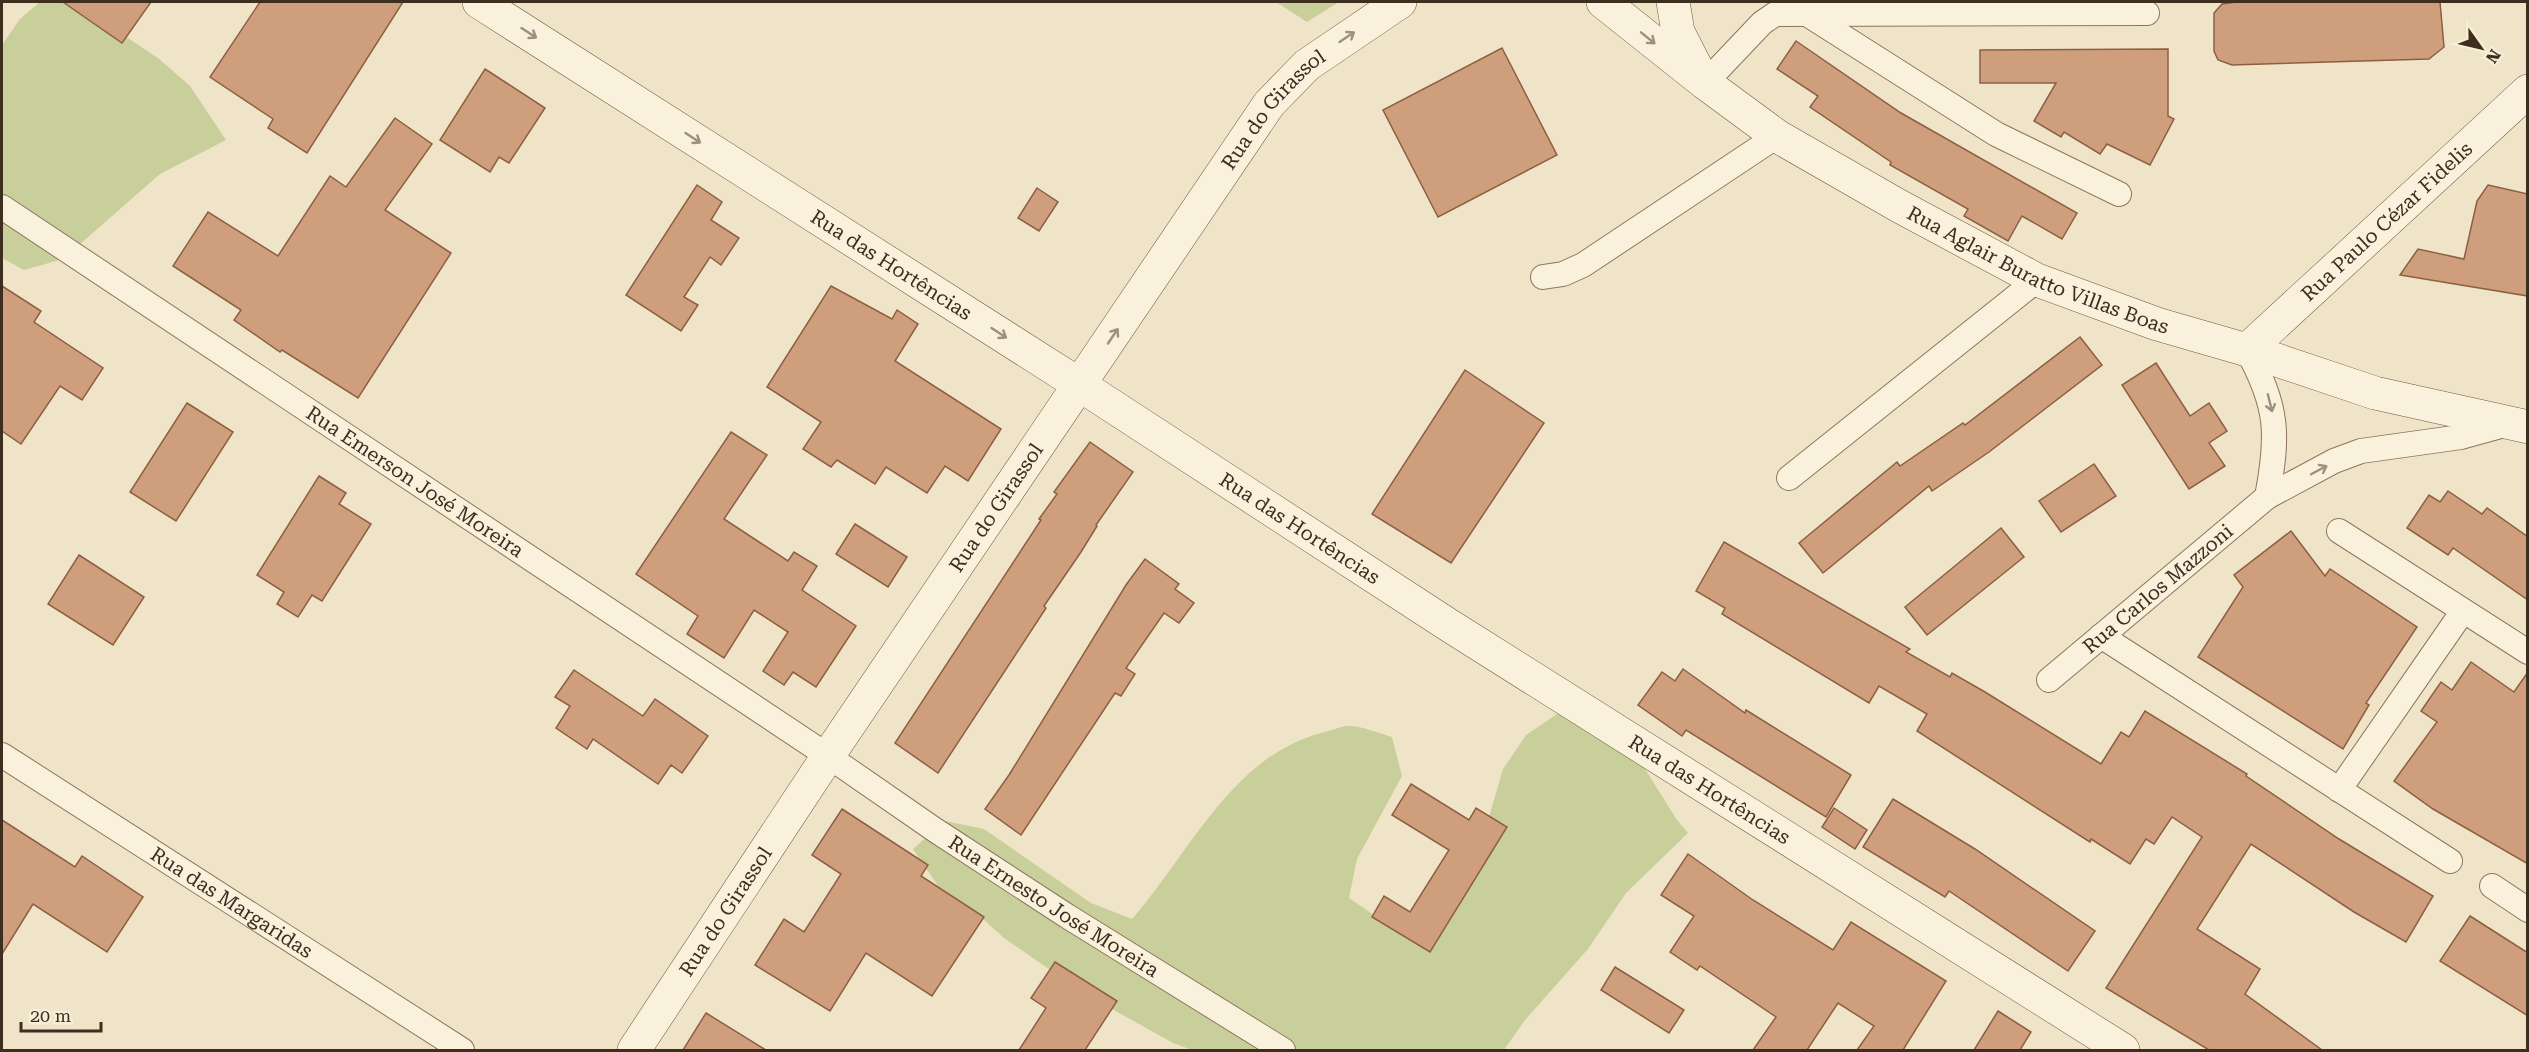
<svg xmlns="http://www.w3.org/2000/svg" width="2529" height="1052" viewBox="0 0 2529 1052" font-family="'Roboto Serif',serif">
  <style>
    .green { fill: #c9cf9b }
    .building { fill: #cf9f7d; stroke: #8d5f41; stroke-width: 1.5 }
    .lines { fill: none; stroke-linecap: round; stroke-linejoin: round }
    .street-casing { stroke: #8d765c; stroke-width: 26 }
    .secondary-casing { stroke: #6f573f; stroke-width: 34 }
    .street { stroke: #faf1dc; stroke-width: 24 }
    .secondary { stroke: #faf1dc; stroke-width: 33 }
    .oneway { stroke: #9c907e }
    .labels { text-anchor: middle; stroke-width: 5; stroke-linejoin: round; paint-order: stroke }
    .street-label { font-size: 20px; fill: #3d2e20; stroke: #f7eed8 }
  </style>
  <rect width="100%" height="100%" fill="#f0e4c8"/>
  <g class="green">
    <path d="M40 2H73L158 58 190 86 226 140 160 174 63 259 24 270 2 258V45L20 19Z"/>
    <path d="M1276 2H1339L1307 22Z"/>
    <path d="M1563 710 1635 753 1677 820 1688 833 1626 893 1588 949 1525 1020 1504 1050H1192L1173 1043 1085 994 1004 938 973 910 938 886 913 849 945 821 984 829 1091 903 1132 919C1190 853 1230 758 1321 733 1329 731 1339 727 1347 726 1360 725 1379 733 1392 737L1402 776 1357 859 1349 898 1384 922 1428 921 1489 817 1503 769 1526 735Z"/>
  </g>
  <g class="building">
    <path d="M63 2H151L122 43Z"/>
    <path d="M260 2H403L307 153 268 128 273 119 210 77Z"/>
    <path d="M2236 2H2440L2444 47 2429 59 2232 65 2218 60 2214 51V13L2222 4Z"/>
    <path d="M1796 41 1901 113 2077 213 2062 239 2022 216 2008 241 1964 216 1968 209 1890 165 1891 162 1810 107 1818 96 1777 69Z"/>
    <path d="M1502 48 1557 155 1438 217 1383 110Z"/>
    <path d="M2168 49V116L2174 119 2150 165 2107 144 2100 154 2064 132 2061 137 2034 121 2056 83H1980V50Z"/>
    <path d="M485 69 545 108 509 163 499 157 490 172 440 140Z"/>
    <path d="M395 118 432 144 385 210 451 253 358 398 282 350 280 352 234 320 241 310 173 266 208 212 278 256 330 176 346 187Z"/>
    <path d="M697 185 722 202 711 220 739 238 721 265 710 257 684 297 698 305 681 331 626 295Z"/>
    <path d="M2488 185 2528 194V296L2400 275 2418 249 2464 259 2477 201Z"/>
    <path d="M1037 188 1058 202 1039 231 1018 218Z"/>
    <path d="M2 286 41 311 34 322 103 368 82 400 60 386 21 444 2 431Z"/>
    <path d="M831 286 892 319 897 310 918 324 895 361 1001 429 968 481 945 466 927 493 886 467 875 484 837 460 831 467 803 449 821 422 767 387Z"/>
    <path d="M2080 337 2102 365 1989 452 1932 491 1929 486 1823 573 1799 543 1897 462 1900 466 1963 423 1965 425Z"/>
    <path d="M2156 363 2190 416 2209 403 2227 431 2209 443 2225 466 2189 489 2122 385Z"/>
    <path d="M1465 370 1544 423 1451 563 1372 514Z"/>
    <path d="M187 403 233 432 176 521 130 492Z"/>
    <path d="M731 432 767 455 724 519 788 561 794 552 817 566 802 590 856 626 816 687 793 672 784 685 763 671 788 632 754 610 724 658 687 634 698 616 636 574Z"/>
    <path d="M1090 442 1133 472 1096 525 1097 526 1081 552 1044 606 1046 608 938 773 895 743 1041 520 1039 519 1057 494 1054 492Z"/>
    <path d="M2094 464 2116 496 2061 532 2039 501Z"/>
    <path d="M319 476 346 493 339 504 371 524 322 601 312 595 298 617 277 604 284 592 257 575Z"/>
    <path d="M2448 491 2482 514 2487 508 2528 537V600L2453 548 2448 555 2407 528 2429 495 2440 502Z"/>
    <path d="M855 524 907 557 888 587 836 554Z"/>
    <path d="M2001 528 2024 557 1927 635 1905 607Z"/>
    <path d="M2291 531 2325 576 2330 569 2417 627 2366 703 2369 705 2343 749 2198 657 2243 587 2234 575Z"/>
    <path d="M1724 542 1910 649 1906 652 1950 677 1952 673 1985 692 2101 764 2121 732 2129 737 2145 711 2247 774 2246 776 2339 839 2433 896 2406 942 2354 912 2251 844 2197 929 2260 969 2245 994 2322 1050H2209L2106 988 2202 837 2172 817 2154 844 2146 839 2130 864 2091 839 2090 842 1917 731 1927 714 1879 686 1869 703 1722 614 1725 608 1696 591Z"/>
    <path d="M79 555 144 597 113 645 48 604Z"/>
    <path d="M1145 559 1179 584 1175 589 1194 603 1179 623 1164 613 1126 668 1135 674 1121 696 1115 693 1021 835 985 809 1009 775 1126 585Z"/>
    <path d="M2471 662 2514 692 2528 672V864L2433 809 2394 781 2437 722 2421 711 2441 682 2452 690Z"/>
    <path d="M1683 669 1745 713 1746 710 1851 775 1826 817 1686 730 1682 736 1638 705 1662 672 1675 681Z"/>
    <path d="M574 670 643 716 655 699 708 736 682 773 671 765 658 784 593 739 587 749 556 728 570 706 555 697Z"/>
    <path d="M1411 784 1469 820 1476 808 1507 827 1430 952 1372 917 1384 896 1410 912 1449 850 1392 815Z"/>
    <path d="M1893 799 1975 849 2095 931 2068 971 1949 891 1945 897 1863 847Z"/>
    <path d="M1834 808 1867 830 1855 849 1822 827Z"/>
    <path d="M842 809 928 865 921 876 984 917 932 996 866 953 830 1011 755 965 784 919 804 932 841 874 812 855Z"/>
    <path d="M2 820 75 867 82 856 143 897 107 952 33 904 2 954Z"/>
    <path d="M1688 854 1753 900 1833 950 1851 922 1946 981 1903 1050H1857L1874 1026 1838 1003 1807 1050H1753L1776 1017 1700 966 1697 970 1670 952 1694 916 1661 895Z"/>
    <path d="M2470 916 2528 953V1016L2440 961Z"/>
    <path d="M1055 962 1117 1001 1085 1050H1019L1046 1008 1031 998Z"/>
    <path d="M1615 967 1684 1010 1669 1033 1601 990Z"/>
    <path d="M1998 1011 2031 1032 2020 1050H1974Z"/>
    <path d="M706 1013 766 1050H683Z"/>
  </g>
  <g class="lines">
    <g class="street-casing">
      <g id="street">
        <path d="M1807 14 1996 134 2119 194"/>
        <path d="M1705 83 1762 23 1775 14 2147 13"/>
        <path id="s1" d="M2 207 828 756 935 830 1067 916 1283 1050"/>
        <path d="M1543 277 1563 274 1583 265 1777 136"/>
        <path d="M2247 350C2278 406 2279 435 2267 497"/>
        <path d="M1789 478 2037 280"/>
        <path d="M2339 531 2528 652"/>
        <path d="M2101 636 2450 861"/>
        <path id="s2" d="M2049 680 2267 497 2334 461 2361 451 2461 437 2508 424"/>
        <path id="s3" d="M2 755 462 1050"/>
        <path d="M2339 790 2463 611"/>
        <path d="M2492 886 2528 910"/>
      </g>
    </g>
    <g class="secondary-casing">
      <g id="secondary">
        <path id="s4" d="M479 2 1080 385 1447 624 2123 1050"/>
        <path id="s5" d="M1603 2 1705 83 1777 136 1899 206 2037 280 2157 324 2247 350 2375 393 2528 427"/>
        <path d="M1673 2 1678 32 1698 71"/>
        <path id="s6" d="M2247 350 2528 91"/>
        <path id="s7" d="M634 1050 828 756 1269 104 1307 65 1400 2"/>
      </g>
    </g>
    <use href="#street" class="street"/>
    <use href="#secondary" class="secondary"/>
  </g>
  <defs><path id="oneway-shaft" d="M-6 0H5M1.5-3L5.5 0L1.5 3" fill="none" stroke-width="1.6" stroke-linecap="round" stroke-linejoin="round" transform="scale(1.5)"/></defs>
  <g class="oneway">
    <use href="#oneway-shaft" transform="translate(529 33) rotate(33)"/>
    <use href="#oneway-shaft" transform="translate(1347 37) rotate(-34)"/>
    <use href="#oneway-shaft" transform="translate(1648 38) rotate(39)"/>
    <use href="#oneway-shaft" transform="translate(693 138) rotate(33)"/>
    <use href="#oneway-shaft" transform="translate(999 333) rotate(33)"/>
    <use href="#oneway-shaft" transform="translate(1113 336) rotate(-56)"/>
    <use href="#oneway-shaft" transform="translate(2270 403) rotate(76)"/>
    <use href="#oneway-shaft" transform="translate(2319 470) rotate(-28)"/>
  </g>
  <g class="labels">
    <g class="street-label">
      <text dy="7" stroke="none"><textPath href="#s7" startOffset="1138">Rua do Girassol</textPath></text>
      <text dy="7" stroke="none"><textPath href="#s6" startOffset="190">Rua Paulo Cézar Fidelis</textPath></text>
      <text dy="7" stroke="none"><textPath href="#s4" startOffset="489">Rua das Hortências</textPath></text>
      <text dy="7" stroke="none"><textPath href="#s5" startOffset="514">Rua Aglair Buratto Villas Boas</textPath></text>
      <text dy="7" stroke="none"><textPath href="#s1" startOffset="496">Rua Emerson José Moreira</textPath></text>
      <text dy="7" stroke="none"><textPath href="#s7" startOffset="652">Rua do Girassol</textPath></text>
      <text dy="7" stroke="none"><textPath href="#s4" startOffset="975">Rua das Hortências</textPath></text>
      <text dy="7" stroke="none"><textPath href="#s2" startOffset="142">Rua Carlos Mazzoni</textPath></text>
      <text dy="7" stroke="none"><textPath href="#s4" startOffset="1461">Rua das Hortências</textPath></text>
      <text dy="7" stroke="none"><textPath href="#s3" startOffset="273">Rua das Margaridas</textPath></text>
      <text dy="7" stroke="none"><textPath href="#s1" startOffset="1263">Rua Ernesto José Moreira</textPath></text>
      <text dy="7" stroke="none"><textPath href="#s7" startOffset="166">Rua do Girassol</textPath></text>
    </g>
  </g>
  <rect width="2529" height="1052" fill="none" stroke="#3d2e20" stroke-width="6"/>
  <g transform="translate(2481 48) rotate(124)" stroke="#f7eed8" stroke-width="4.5" paint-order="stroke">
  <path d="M0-4.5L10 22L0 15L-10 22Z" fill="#3d2e20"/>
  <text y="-9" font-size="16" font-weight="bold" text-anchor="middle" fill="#3d2e20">N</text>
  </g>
  <path d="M21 1022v9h80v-9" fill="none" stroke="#3d2e20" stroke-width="3"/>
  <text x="30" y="1022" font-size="18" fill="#3d2e20" stroke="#f7eed8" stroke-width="4.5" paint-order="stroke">20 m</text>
</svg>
